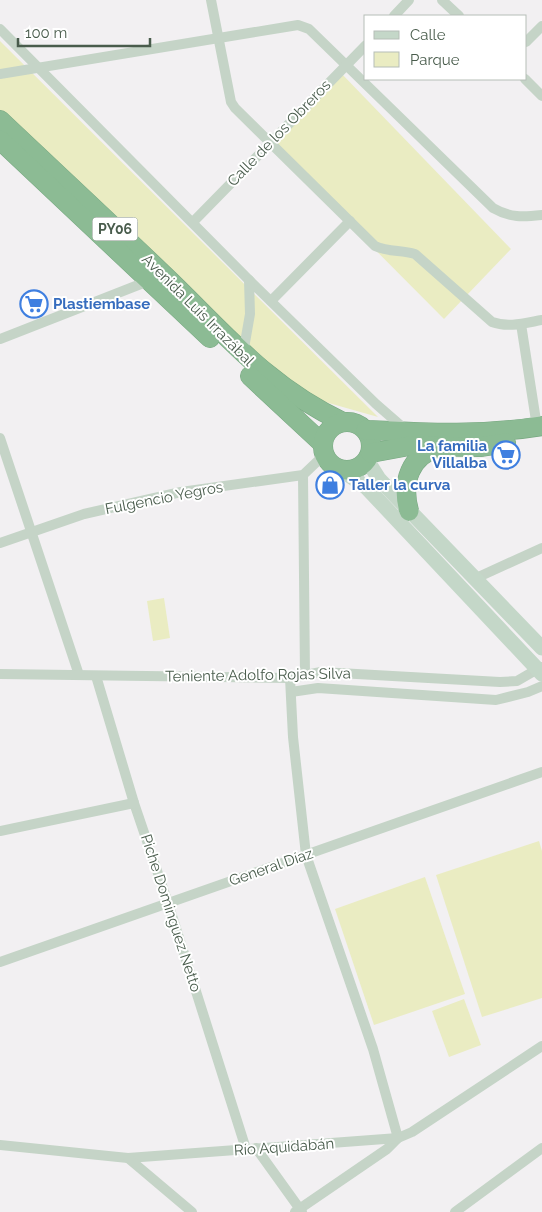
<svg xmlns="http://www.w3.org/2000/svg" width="542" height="1212" viewBox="0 0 542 1212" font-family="Raleway,sans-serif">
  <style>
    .green { fill: #eaecc2 }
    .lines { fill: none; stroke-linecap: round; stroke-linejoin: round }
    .highway-casing { stroke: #77a780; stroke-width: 20 }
    .street { stroke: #c5d4c7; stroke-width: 10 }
    .secondary { stroke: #c4d7c8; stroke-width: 15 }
    .highway { stroke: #8cbb94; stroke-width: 19 }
    .labels { text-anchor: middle; stroke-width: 4; stroke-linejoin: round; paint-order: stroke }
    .shield { fill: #fff; stroke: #808d82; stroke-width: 1 }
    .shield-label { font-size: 14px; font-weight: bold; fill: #495c4c }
    .street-label { font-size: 15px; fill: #495c4c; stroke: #fff }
    .shop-label { font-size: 15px; font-weight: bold; fill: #366cbe; stroke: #fff; text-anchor: start }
  </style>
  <rect width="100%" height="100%" fill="#f2f0f2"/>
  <g class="green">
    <path d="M0 41 378 417 311 398 264 362 0 112Z"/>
    <path d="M340 72 511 249 444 319 272 146Z"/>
    <path d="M164 598 170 638 153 641 147 601Z"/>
    <path d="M539 841 542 851V998L482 1017 436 875Z"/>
    <path d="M425 877 465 994 374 1025 335 909Z"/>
    <path d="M464 999 481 1045 449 1057 432 1011Z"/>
  </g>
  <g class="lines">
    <g class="highway-casing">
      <g id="highway">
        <path d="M0 120C54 171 109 222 163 274 223 331 266 386 343 422"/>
        <path d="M0 140 210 338"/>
        <path d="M250 376 323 444"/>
        <circle cx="347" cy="446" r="24"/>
        <path d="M366 430C428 433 480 436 542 426"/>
        <path d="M371 453 409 446 480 447 506 443"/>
        <path d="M409 511C401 482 410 455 440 447"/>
      </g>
    </g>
    <g class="street">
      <path d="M211 0 231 102 235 108 375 246C388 252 401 250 415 254L492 322C508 328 525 323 542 320"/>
      <path d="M442 0 459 16"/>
      <path d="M394 16 409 0"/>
      <path d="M0 29 249 280 376 404 407 431"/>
      <path d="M526 42 542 26"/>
      <path d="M0 74 298 25 309 29 493 208C510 218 523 217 542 215"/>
      <path d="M525 79 542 96"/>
      <path d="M193 222 366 45"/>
      <path d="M271 301 350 221"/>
      <path d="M521 324 537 427"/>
      <path d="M0 339 151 280"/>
      <path d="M243 354 250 314 249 280"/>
      <path d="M0 438 79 675"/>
      <path d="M303 475 305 676"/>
      <path d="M0 543 84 514 181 492 303 475 324 455"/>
      <path d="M474 579 542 548"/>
      <path d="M0 674 290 678 321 672 500 682 517 681 541 667"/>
      <path d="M96 676 134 803 168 903 246 1149"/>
      <path d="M290 678 293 737 306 855 373 1049 398 1138 387 1149 295 1212"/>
      <path d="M291 692 318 688 496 700 528 692 542 686"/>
      <path d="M0 831 134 803"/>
      <path d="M0 962 542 772"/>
      <path d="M0 1145 128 1158 398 1138 412 1132 542 1046"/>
      <path d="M256 1148 302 1212"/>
      <path d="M128 1158 192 1212"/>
      <path d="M455 1212 542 1148"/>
    </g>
    <g class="secondary">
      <path d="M367 460 379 479 542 648"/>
      <path d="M343 471 366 487 542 674"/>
    </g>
    <use href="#highway" class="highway"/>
  </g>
  <defs>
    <g id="supermarket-ring" transform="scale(1.4375)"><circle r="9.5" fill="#fff" stroke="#3f7fe0" stroke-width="1.5"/><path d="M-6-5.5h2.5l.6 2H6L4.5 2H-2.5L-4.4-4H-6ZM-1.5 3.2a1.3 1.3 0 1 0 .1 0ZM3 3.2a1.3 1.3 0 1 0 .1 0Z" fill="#3f7fe0"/></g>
    <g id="shop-ring" transform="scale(1.4375)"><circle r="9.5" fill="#fff" stroke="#3f7fe0" stroke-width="1.5"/><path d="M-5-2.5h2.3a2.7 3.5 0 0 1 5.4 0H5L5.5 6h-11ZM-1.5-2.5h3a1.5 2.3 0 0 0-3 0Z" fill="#3f7fe0"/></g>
  </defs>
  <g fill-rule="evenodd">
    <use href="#supermarket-ring" x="34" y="304"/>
    <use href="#supermarket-ring" x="506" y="455"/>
    <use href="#shop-ring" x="330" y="485"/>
  </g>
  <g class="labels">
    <rect class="shield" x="92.5" y="217.5" width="45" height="23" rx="4"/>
    <g class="shield-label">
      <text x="115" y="234">PY06</text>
    </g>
    <g class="street-label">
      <text transform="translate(279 133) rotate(-46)" y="5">Calle de los Obreros</text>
      <text transform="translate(198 310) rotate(45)" y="5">Avenida Luis Irrazábal</text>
      <text transform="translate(164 498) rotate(-11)" y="5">Fulgencio Yegros</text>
      <text transform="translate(258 675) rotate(-1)" y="5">Teniente Adolfo Rojas Silva</text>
      <text transform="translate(271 867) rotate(-19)" y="5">General Díaz</text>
      <text transform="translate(171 913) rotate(72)" y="5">Piche Dominguez Netto</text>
      <text transform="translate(284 1147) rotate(-4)" y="5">Río Aquidabán</text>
    </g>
    <g class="shop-label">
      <text x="53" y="309">Plastiembase</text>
      <text x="487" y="451" text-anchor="end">La familia<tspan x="487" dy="17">Villalba</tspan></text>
      <text x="349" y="490">Taller la curva</text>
    </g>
  </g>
  <rect x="364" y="15" width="162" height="65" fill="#ffffff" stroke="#b6beb7"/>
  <rect x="374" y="31" width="25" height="8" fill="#c4d7c8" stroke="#b6beb7"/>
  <text x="410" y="40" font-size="15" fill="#495c4c">Calle</text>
  <rect x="374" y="52" width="25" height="15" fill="#eaecc2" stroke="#b6beb7"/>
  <text x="410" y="65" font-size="15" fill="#495c4c">Parque</text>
  <path d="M18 38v8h132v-8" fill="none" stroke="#495c4c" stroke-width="2.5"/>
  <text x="25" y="38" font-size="15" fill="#495c4c" stroke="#ffffff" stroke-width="4" paint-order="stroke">100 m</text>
</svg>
